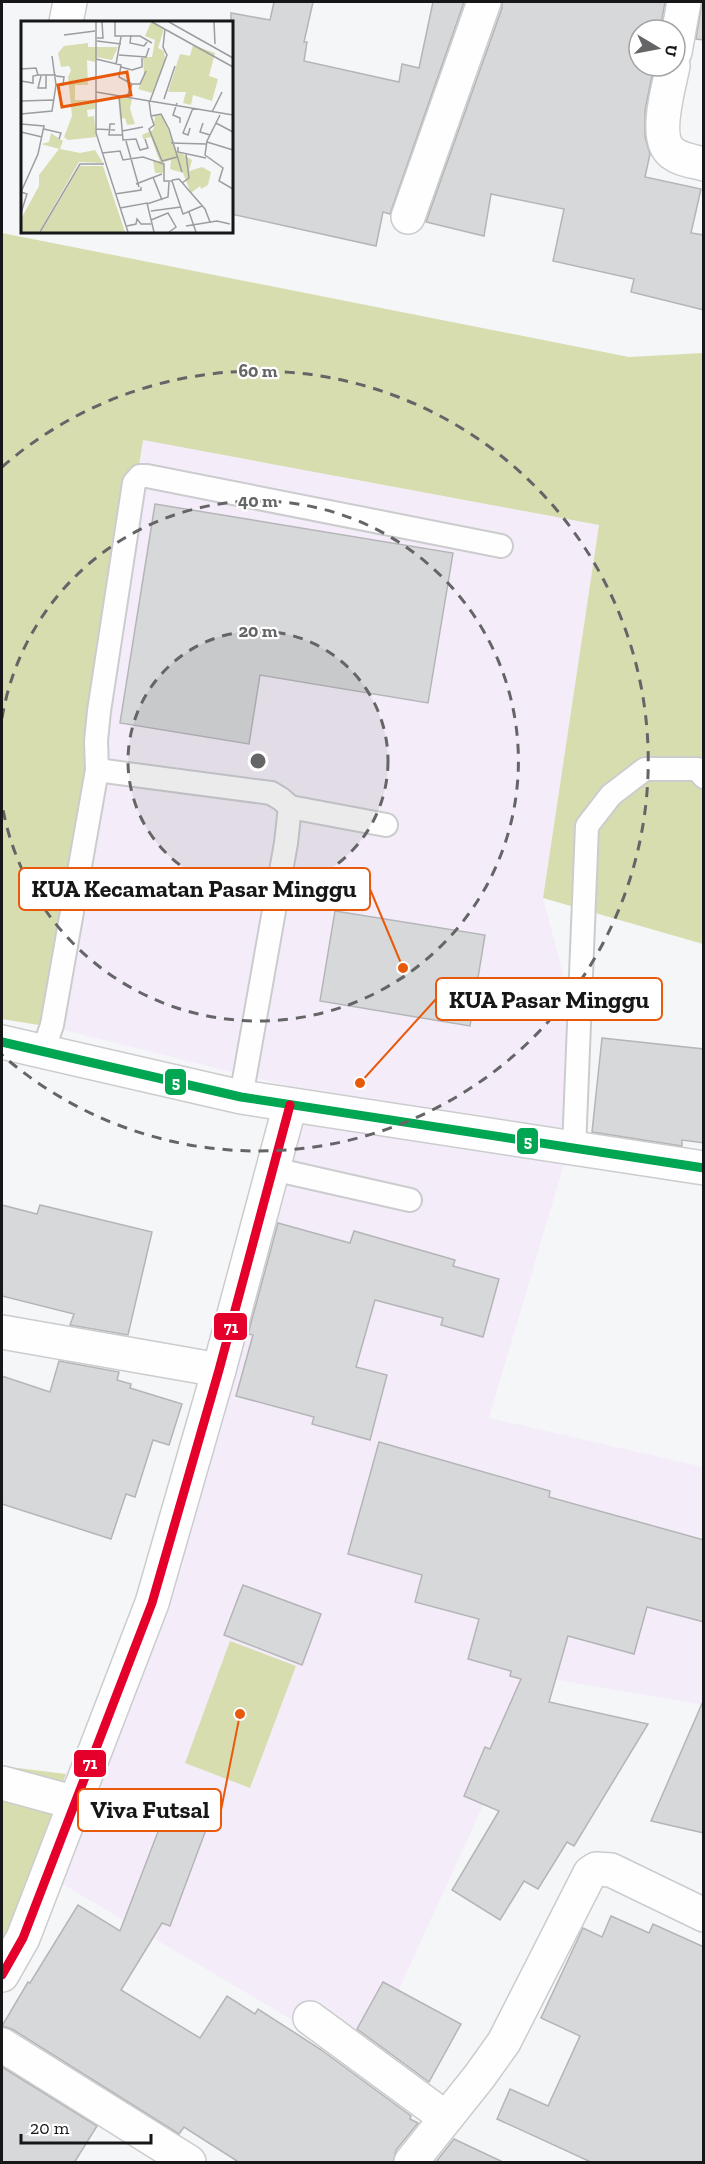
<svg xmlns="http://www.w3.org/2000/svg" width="705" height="2164" viewBox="0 0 705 2164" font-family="'Zilla Slab',serif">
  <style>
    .commercial { fill: #f4edf9 }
    .green { fill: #d8ddb0 }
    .building { fill: #d7d8d9; stroke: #b4b5b7; stroke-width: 1.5 }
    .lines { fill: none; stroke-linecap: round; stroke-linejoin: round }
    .lane-casing { stroke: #cbccce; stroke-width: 26 }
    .street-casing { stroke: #cbccce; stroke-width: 36 }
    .secondary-casing { stroke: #cbccce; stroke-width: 36 }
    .lane { stroke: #fefefe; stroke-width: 22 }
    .street { stroke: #fefefe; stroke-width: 33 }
    .secondary { stroke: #fefefe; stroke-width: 33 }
    .bus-1-casing { stroke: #fff; stroke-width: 14 }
    .bus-2-casing { stroke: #fff; stroke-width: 14 }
    .bus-1 { stroke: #00a651; stroke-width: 9 }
    .bus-2 { stroke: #e4002b; stroke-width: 9 }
    .ring { fill: none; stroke: #656567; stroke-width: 3; stroke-dasharray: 10 8 }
    .inset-road { fill: none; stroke: #9c9d9f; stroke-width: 1.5 }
    .view { fill: #e8590c; fill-opacity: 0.15; stroke: #e8590c; stroke-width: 3 }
    .inset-edge { fill: none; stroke: #171719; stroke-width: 3 }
    .centre { fill: #656567; stroke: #fff; stroke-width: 3 }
    .ring-label { font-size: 18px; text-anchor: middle; font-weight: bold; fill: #656567; stroke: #fff; stroke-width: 4.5; stroke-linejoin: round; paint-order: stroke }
    .leader { fill: none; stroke: #e8590c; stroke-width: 2 }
    .callout-dot { fill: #e8590c; stroke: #fff; stroke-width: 2 }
    .callout { fill: #fff; stroke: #e8590c; stroke-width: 2 }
    .callout-label { font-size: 24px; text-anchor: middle; font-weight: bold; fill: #171719 }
    .line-badge { stroke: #fff; stroke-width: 2 }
    .badge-label { font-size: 16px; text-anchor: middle; font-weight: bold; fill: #fff }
  </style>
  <rect width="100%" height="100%" fill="#f5f6f8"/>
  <path class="commercial" d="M143 440 599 525 543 898 590 1076 489 1418 703 1467V1705L542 1677 365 2063 32 1866 66 1774 194 1488 288 1086 51 1027Z"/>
  <g class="green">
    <path d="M2 233 629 357 703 353V944L543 898 599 525 143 440 51 1027 2 1019Z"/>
    <path d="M230 1641 296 1666 250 1788 185 1763Z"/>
    <path d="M2 1766 66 1774 2 1952Z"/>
  </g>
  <g class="building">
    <path d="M274 2H313L304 42H307L304 61 399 82 402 64 419 68 433 2H464L390 214 383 212 376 246 231 214V13L270 20Z"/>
    <path d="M502 2H665L660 30H639V66H654L645 110V137L650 154 645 177 701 189 691 233 704 235V310L631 292 634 279 553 261 564 209 491 194 484 236 426 222 502 8Z"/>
    <path d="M702 2H704V40L696 39Z"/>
    <path d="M155 504 453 553 428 703 260 675 249 744 120 723Z"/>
    <path d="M335 911 485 935 470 1026 320 1001Z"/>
    <path d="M602 1038 704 1049V1143L682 1140V1146L592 1132Z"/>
    <path d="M2 1205 37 1214 40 1205 152 1232 128 1335 70 1325 74 1314 2 1296Z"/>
    <path d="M278 1223 350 1243 354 1231 455 1260 453 1266 499 1279 483 1337 441 1325 443 1318 375 1300 356 1367 387 1375 370 1440 312 1424 314 1417 236 1396 253 1335 248 1334Z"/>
    <path d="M59 1361 119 1372 117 1380 131 1384 130 1388 182 1404 169 1445 153 1440 135 1497 126 1494 111 1539 2 1504V1376L50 1392Z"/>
    <path d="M379 1442 550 1491 549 1497 704 1540V1622L647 1607 634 1654 568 1636 549 1702 648 1724 574 1846 567 1842 538 1889 524 1881 500 1920 452 1890 499 1811 464 1796 485 1747 490 1749 521 1679 510 1676 511 1671 468 1659 479 1619 415 1602 422 1575 348 1554Z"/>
    <path d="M243 1585 321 1614 302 1665 224 1635Z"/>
    <path d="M704 1699V1833L651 1821Z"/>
    <path d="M169 1803 210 1819 170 1926 162 1923 121 1990 200 2038 227 1996 255 2014 258 2009 320 2049 411 2116 410 2119 418 2123 396 2150 393 2163H240L184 2127 179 2134 12 2029 2 2026 28 1982 30 1983 78 1905 120 1931Z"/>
    <path d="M611 1916 649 1933 653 1924 704 1947V2163H593L497 2119 510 2089 548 2106 580 2036 541 2018 583 1928 602 1937Z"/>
    <path d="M383 1982 461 2024 429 2082 357 2029Z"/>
    <path d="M2 2067 97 2126 74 2163H2Z"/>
    <path d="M454 2139 505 2163H435Z"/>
  </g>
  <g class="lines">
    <g class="lane-casing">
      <g id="lane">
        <path d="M97 770 96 741 99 711 134 483 140 476H147L501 546"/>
        <path d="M290 807 386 825"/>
        <path d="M43 1051 52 1025 97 770 271 793 281 799 290 807 286 843 241 1097"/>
        <path d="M574 1148 587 826 611 795 645 769H697L704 777"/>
        <path d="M273 1169 410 1200"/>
      </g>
    </g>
    <g class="street-casing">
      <g id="street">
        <path d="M66 22 70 2"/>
        <path d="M675 52 684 2"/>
        <path d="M673 66C669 87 653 138 672 153 681 160 693 161 704 164"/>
        <path d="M408 217 484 2"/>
        <path d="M2 1332 219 1370"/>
        <path d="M2 1783 76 1803"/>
        <path d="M310 2018 446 2118"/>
        <path d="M2 2045 189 2162"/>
        <path d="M411 2162 479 2077 504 2042 590 1873 596 1869 611 1870 704 1915"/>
      </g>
    </g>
    <g class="secondary-casing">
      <g id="secondary">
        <path d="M2 1042 241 1097 704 1168"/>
        <path d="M2 1975 23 1938 152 1603 219 1370 290 1105"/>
      </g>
    </g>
    <use href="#lane" class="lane"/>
    <use href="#street" class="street"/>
    <use href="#secondary" class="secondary"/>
    <g class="bus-1-casing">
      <path id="bus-1" d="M2 1042 241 1097 704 1168"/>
    </g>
    <g class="bus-2-casing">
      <path id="bus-2" d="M2 1975 23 1938 152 1603 219 1370 290 1105"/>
    </g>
    <use href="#bus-1" class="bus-1"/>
    <use href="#bus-2" class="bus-2"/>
  </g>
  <circle cx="258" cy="761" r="130" fill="#656567" fill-opacity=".12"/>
  <g class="ring">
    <circle cx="258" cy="761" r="130"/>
    <path d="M2 718A260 260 0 1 1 2 804"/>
    <path d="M2 467A390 390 0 1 1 2 1055"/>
  </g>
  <g transform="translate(21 21)">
    <rect width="212" height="212" fill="#f5f6f8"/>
    <path d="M130 1 143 8 137 27 143 30 144 38 131 72 117 68 123 55 122 36H131L134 19 124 15ZM67 22V26H97L91 39 75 36 74 41 66 39 67 64H54V79H74V88L66 89 67 96 73 95 75 116 47 119 43 116 51 95 47 56 50 50 48 45 40 46 37 32 43 25ZM172 24 194 32 188 55 197 58 191 80 172 74 170 84 162 82 165 71H147L159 33 169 35ZM97 74 111 78 109 88 114 103 106 104 104 97 99 98ZM141 93 155 129 171 139 168 150 181 146 190 151 187 164 180 168 179 165 170 172 162 152 149 148 150 139 143 141 142 152H134L132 140H139L137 136 130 116 122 118 121 114 132 109 134 95ZM30 112 42 120 39 128 59 132 74 129 82 142 58 141 18 211H0V198L18 165V154L38 128 20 123 28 121ZM59 145H82L104 211H20Z" fill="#d8ddb0"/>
    <path class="inset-road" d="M75 1V112L107 211M94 1V15H119L131 22M131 1 212 46M148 1 212 37M193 1 194 23M43 14 74 10M110 14 109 22 123 25 126 21M76 17H82L81 1M76 20 100 23M98 34 125 36 128 27M75 38 100 44 98 56 111 63 106 76M95 43 100 16M100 46 111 49 121 46V37M0 48 15 47 17 54H35M20 55 17 67H25V54M0 60 12 62V55L17 54M111 63H119L125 50M35 64H42L43 56 35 55M75 71 212 94M98 74 102 119 115 118 119 129 127 127 124 118M143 78 154 45M0 80 32 79M128 80 130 95 140 93 148 108 161 151M129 80 146 34 142 26 144 8M156 82 152 94 159 97V102M191 91 201 71M0 93 31 90 35 64 31 35M199 94 186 120 184 134 202 147 198 160 212 168M130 95 133 104 128 108 141 140 156 136M182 102 179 111 189 114M195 102 212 111M0 103 23 105 17 133 0 171M94 103H89L88 114H101M169 107 167 114 162 112 172 87M23 108 40 112 38 118M75 108 94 109M101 110 122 106M0 111 21 116M105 120 118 166M186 121 212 129M150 122 185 123M157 126V131L185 137M81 132 99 130 102 139 122 136 143 143V160H151L162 193 181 185M132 156 141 179M151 159 158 158 184 188 189 201M161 162 168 157 165 133M115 163 141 153M94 173 120 169V166M126 183 147 176 148 161M99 187 126 182 133 211M130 190 160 186M168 191 175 211M0 192 6 173 0 171M130 199 147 192 155 206 148 211M106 205 115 203 116 198 120 203H130M165 205 196 200 209 203M19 211 59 143H83"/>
    <path class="view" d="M106 51 110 74 41 86 37 64Z"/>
    <rect width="212" height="212" class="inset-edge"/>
  </g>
  <circle cx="258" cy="761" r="9" class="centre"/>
  <g class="ring-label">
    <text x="258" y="377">60 m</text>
    <text x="258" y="507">40 m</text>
    <text x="258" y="637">20 m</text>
  </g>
  <path class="leader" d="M403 968L370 889M360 1083L436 999M240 1714L221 1810"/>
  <g class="callout-dot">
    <circle cx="403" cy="968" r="6"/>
    <circle cx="360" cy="1083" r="6"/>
    <circle cx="240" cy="1714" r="6"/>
  </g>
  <g class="callout">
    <rect x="19" y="868" width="351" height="42" rx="6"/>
    <rect x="436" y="978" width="226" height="42" rx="6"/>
    <rect x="78" y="1789" width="143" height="42" rx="6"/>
  </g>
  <g class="callout-label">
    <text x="194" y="897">KUA Kecamatan Pasar Minggu</text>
    <text x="549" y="1008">KUA Pasar Minggu</text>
    <text x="150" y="1818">Viva Futsal</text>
  </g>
  <g class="line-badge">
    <rect x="164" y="1068" width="23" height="28" rx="6" fill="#00a651"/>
    <rect x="516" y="1127" width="23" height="28" rx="6" fill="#00a651"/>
    <rect x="213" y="1312" width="35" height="29" rx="6" fill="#e4002b"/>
    <rect x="73" y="1749" width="34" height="29" rx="6" fill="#e4002b"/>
  </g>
  <g class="badge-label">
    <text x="176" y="1088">5</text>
    <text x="528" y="1147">5</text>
    <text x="231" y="1333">71</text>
    <text x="90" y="1769">71</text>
  </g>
  <rect width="705" height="2164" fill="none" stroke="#171719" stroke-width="6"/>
  <g transform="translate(657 48) rotate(100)"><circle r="28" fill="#ffffff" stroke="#a2a2a3" stroke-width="1.5"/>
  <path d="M0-4.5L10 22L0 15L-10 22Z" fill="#656567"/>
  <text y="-9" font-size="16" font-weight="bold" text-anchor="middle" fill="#171719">U</text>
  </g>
  <path d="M21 2134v9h130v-9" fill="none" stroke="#171719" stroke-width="3"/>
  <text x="30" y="2134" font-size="18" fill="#171719" stroke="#ffffff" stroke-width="4.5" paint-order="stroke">20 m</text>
</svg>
